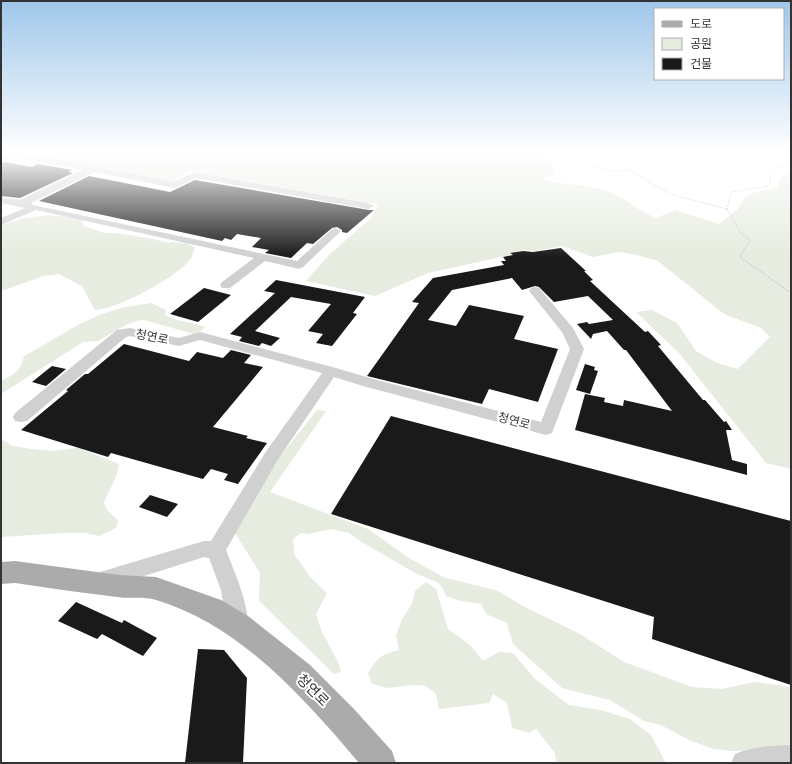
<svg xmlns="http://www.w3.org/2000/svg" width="792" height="764" viewBox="0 0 792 764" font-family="'Open Sans','Noto Sans KR',sans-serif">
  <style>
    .green { fill: #e6ecdf }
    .building { fill: #1a1a1a }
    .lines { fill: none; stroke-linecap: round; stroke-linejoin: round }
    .path { stroke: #cdcdcd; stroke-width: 1.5; stroke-dasharray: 1.5 1.5; stroke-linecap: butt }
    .minor { fill: #d0d0d0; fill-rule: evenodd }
    .major { fill: #ababab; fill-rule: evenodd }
    .labels { text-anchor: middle; stroke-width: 4; stroke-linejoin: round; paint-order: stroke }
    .street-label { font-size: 12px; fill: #333; stroke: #fff }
    .near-street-label { font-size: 14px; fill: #333; stroke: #fff }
  </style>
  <rect width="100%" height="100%" fill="#fff"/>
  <g class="green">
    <path d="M19 151H537L553 161V174L542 179C561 185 582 184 601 189 622 194 637 211 656 218L675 210 719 224 738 209 745 197 750 194 778 187 779 179 791 171V469L766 463 679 353 636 312 652 310 677 323 696 351 717 363 738 369 770 337 761 328 724 314 658 261 637 255 619 252 593 257 562 246 535 251 523 250 509 253 510 255 428 273 375 296 306 281 329 255 371 218 378 204 190 171 172 182 13 152Z"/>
    <path d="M49 215 81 219 84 226 105 233H117L153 239 170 243 171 242 185 243 195 247C194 250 193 255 191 258 178 277 118 309 95 310L82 286 59 274 44 276 1 291V225L24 218Z"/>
    <path d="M151 303 166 310 165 315C177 322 192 322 205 327L203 330 194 334 144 320 136 321 126 325 98 341 83 342 1 394V381C14 374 21 372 24 356 53 341 82 319 115 310 126 306 139 305 151 303Z"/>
    <path d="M317 410 326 411 270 492 368 529 409 558 443 577 498 591 523 606 580 634 624 662 692 687 722 689 754 682 791 687V749L732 751 713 749 687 739 661 725 644 721 610 700 562 688 513 644 507 623 486 614 481 604 460 601 446 596 442 587 437 582 417 574 360 541 349 533 331 529 308 534 301 533 293 539 294 554 311 578 327 593 316 614 321 630 339 664 341 672 334 674 259 601 260 573 235 533 274 464Z"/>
    <path d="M1 439 13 446 32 449 54 451 78 448 119 464C117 479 109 489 104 503L107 510 118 520 116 528 99 536 85 533H62L1 537Z"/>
    <path d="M426 582 436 589 448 629 470 645 483 661 499 652 513 653 535 679 569 705 600 710 630 719 651 735 666 763H556L555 753 536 729 529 733 512 728 507 703 493 694 489 703 439 709 436 694 426 686 414 685 387 688 372 684 368 673C379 656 380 655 399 650L396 635 402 619 412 604 415 591Z"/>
  </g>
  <g class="building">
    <path d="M6 162 32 167 38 164 72 170 68 172 73 173 20 198 1 196V163Z"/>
    <path d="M89 176 170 192 195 180 369 210H374L347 233 342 232V230L337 227 332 228 313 244 307 243 291 258 265 253 269 250 252 247 261 238 237 234 231 240 225 238 222 241 39 201Z"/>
    <path d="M561 248 586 271H584L593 280 590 281 645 332 648 331 661 345 658 346 703 400H705L724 422 726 421 732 430H726L732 460 747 464V475L575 430 585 394 605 398 604 402 623 406 624 400 672 411 626 350H624L607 331 593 334 591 339 577 324 587 322 589 324 613 320 588 296 554 302 539 287 535 286 522 290 512 278 452 290 428 320 456 326 469 305 524 316 514 339 558 349 538 402 489 389 482 404 367 376 419 303 412 302 433 278 504 265 501 261H506L503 257 513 255 510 253 523 251 533 252Z"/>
    <path d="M276 280 365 297 353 313 357 314 332 346 316 343 323 334 308 331 331 304 291 297 255 331 280 338 271 346 262 343 259 346 239 341 242 337 230 334 275 293 264 291Z"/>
    <path d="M204 288 231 295 198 322 170 314Z"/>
    <path d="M124 344 189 361 197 352 223 358 231 350 251 355 244 363 263 367 213 427 248 436 246 438 267 443 238 484 224 480 228 474 211 469 203 479 111 453 108 457 21 430 68 391 66 390 85 374H88Z"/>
    <path d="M585 364 595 367 594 370 598 371 590 394 576 390Z"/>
    <path d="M52 366 66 369 46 386 32 382Z"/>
    <path d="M391 416 791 521V685L652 639 654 617 331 514Z"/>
    <path d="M150 495 178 504 167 517 139 507Z"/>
    <path d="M76 602 122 623 124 620 157 638 143 656 102 634 97 639 58 621Z"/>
    <path d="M198 649 224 650 247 678 243 763H185Z"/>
  </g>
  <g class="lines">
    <g class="path">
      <path d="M588 151 591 157V164L601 169 616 171 629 170 670 194 727 209 731 192 770 186V171L780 167 791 166"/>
      <path d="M727 209 741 233 750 240 740 257 791 293"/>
    </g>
    <g class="minor">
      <path d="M13 151 174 182 194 172 369 203 374 206 369 209 195 178 175 188 94 172 31 203 33 205 297 261 332 229 336 228 341 231 303 267 299 269 265 261 230 288H222L220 285 222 282 254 258 36 210 1 225V218L25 208 1 203V197L20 200 83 170 14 157 1 162V156Z"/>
      <path d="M535 287 539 288 573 328 584 349 552 433 546 435 363 386 334 377 277 461 226 550C233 569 254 614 246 632L238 635 230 632 227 625 221 590 209 558 204 557 100 590 93 587 90 581 93 575 100 572 204 541H211L265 453 322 373 200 340 179 346 130 336 126 337 27 421 21 422 15 421 13 417 15 413 117 330 130 328 179 338 200 332 336 368 373 379 541 422 570 349 562 332 529 291 531 288Z"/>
      <path d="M791 745V763H731L735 754C753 746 771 746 791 745Z"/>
    </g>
    <path class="major" d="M15 561 119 575 156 577 221 600 248 616 310 665 353 708 392 751 396 763H359C304 698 240 625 156 600 144 596 130 599 117 597 83 593 49 588 15 583L1 584V562Z"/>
  </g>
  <linearGradient id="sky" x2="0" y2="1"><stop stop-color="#9ec6ea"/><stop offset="0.59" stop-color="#fff"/><stop offset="1" stop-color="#fff" stop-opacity="0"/></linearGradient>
  <rect width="792" height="257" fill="url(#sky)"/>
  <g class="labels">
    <g class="street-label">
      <text transform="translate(152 337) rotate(11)" y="4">청연로</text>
      <text transform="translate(514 421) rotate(15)" y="4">청연로</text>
    </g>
    <g class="near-street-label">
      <text transform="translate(313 690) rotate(45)" y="5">청연로</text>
    </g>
  </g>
  <rect width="792" height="764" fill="none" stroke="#333333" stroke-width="4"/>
  <rect x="654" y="8" width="130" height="72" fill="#ffffff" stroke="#adadad"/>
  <rect x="662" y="21" width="20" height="6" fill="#ababab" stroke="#adadad"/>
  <text x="690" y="28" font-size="12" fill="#333333">도로</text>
  <rect x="662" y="38" width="20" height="12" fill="#e6ecdf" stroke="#adadad"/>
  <text x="690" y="48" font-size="12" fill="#333333">공원</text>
  <rect x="662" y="58" width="20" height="12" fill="#1a1a1a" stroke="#adadad"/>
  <text x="690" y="68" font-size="12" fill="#333333">건물</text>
</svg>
